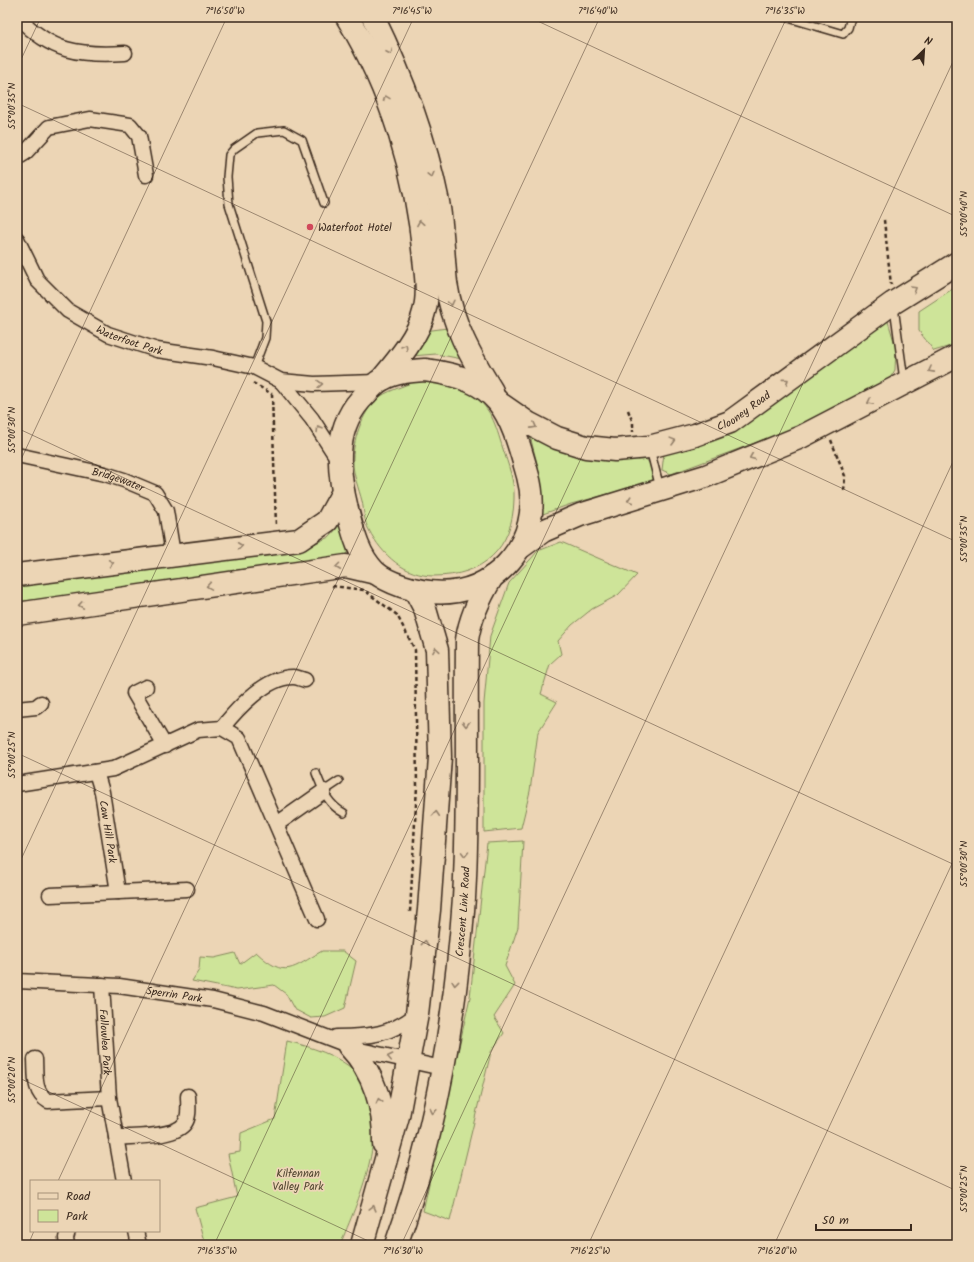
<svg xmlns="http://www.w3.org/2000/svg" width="974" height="1262" viewBox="0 0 974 1262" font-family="Kalam,sans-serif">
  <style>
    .green { fill: #cee499; stroke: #84875c }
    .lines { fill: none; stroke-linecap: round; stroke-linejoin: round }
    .service-casing { stroke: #3b2a1e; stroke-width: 10 }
    .minor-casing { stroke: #3b2a1e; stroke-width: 17 }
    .trunk-casing { stroke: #3b2a1e; stroke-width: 25 }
    .path { stroke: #3b2a1e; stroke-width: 2.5; stroke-dasharray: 4 3; stroke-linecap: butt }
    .service { stroke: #ecd5b5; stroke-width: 7 }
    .minor { stroke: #ecd5b5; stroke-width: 14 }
    .trunk { stroke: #ecd5b5; stroke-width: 22 }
    .oneway { stroke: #94806a }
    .ticks { fill: none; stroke: #3b2a1e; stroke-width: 1; stroke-opacity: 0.45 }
    .poi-dot { fill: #d1495b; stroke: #ecd5b5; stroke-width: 1.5 }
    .labels { text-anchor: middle; stroke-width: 3.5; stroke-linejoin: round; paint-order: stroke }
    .poi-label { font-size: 11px; fill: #3b2a1e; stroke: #ecd5b5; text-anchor: start }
    .street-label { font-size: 11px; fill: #3b2a1e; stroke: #ecd5b5 }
    .park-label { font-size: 11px; fill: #514630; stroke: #ecd5b5 }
    .neatline { fill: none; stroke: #3b2a1e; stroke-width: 1.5 }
    .ticks-label { font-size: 10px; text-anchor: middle; fill: #3b2a1e }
  </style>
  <rect width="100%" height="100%" fill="#ecd5b5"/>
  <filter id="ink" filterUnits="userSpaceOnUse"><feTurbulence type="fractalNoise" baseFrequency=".025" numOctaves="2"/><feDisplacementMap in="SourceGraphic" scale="8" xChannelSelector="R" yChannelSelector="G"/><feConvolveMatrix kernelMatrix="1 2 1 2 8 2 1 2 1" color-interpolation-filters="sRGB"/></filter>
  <g filter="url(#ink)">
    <g class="green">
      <path d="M957 286V344L934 351 919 331V311Z"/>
      <path d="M887 318 896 348 895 370 887 383 828 416 671 474 662 470 664 453Z"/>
      <path d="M447 328 462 359 436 354 412 356 425 331Z"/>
      <path d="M415 381C433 381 452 382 468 392 492 407 495 424 503 449 508 464 515 482 514 499 513 549 483 576 434 576 405 576 382 555 369 530 364 522 364 510 362 501 359 489 353 475 353 462 352 443 362 412 377 399 384 392 405 386 415 381Z"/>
      <path d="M530 436 643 457C652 463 654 472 653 482L571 504 540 515 538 467Z"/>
      <path d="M340 525 348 546 346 559 17 602V584L307 547 329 537Z"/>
      <path d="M561 542 637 575 618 595 592 609 572 625 558 641 561 654 550 664 541 694 557 702 538 732 530 791 521 828 484 832V703L490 636 509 583 538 551Z"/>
      <path d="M523 841 518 927 505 966 515 985 494 1017 504 1033 491 1052 450 1221 423 1211 470 997 487 843Z"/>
      <path d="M322 951H343L356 961 345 1008 325 1017 311 1018 294 1009 286 994 274 985 237 990 192 981 199 970 200 957 214 958 235 953 240 964 256 952C286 980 292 968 322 951Z"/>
      <path d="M287 1041C311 1047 338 1055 356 1072 360 1076 362 1083 365 1088 389 1134 358 1201 340 1245H205L195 1208 237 1197 228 1154 240 1152 241 1133 275 1119Z"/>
    </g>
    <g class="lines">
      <g class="service-casing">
        <g id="service">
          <path d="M785 17 843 34 848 28 851 17"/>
          <path d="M894 307 904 380"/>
          <path d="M254 367 265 338 266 321 229 204 227 177 229 155 234 149 257 133 284 130 302 140 324 203"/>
          <path d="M650 449 660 488"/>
          <path d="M316 773C323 790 327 804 344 813"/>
          <path d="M324 791 339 781"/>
        </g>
      </g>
      <g class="minor-casing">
        <g id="minor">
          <path d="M18 17C51 52 79 56 125 53"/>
          <path d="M17 158 25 153 49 127 90 119 130 125 139 136 146 175"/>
          <path id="s1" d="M17 239 37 280 68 311 108 334 157 350 213 358 254 367 281 381 314 384 377 382"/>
          <path d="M281 381 312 419 339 461"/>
          <path id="s2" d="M17 455 105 474 124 480 155 493 166 511 173 554"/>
          <path d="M146 687 134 693 165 746"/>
          <path d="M17 709 36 707 41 703"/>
          <path d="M222 728C237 709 266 677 293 677 297 677 301 679 305 680"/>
          <path id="s3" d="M96 772 102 792 118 892"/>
          <path d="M17 784 113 769 198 730 222 728 239 738 317 919"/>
          <path d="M277 824 324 791"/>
          <path d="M50 895 187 889"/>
          <path id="s4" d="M17 981 119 986 213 1000 264 1013 360 1050 442 1068"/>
          <path id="s5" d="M102 985 109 1098 124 1181"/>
          <path d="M336 1037C369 1037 391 1035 417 1014"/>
          <path d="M35 1059C36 1075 33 1092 48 1101L109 1098"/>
          <path d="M116 1138C132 1136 176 1138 185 1123 190 1116 188 1104 188 1096"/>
          <path d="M136 1231 139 1245"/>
          <path d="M67 1245 66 1238 68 1231"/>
        </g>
      </g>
      <g class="trunk-casing">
        <g id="trunk">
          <path d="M347 17C391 89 417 174 424 258 426 275 429 295 424 312 419 335 397 361 382 379"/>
          <path d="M373 17C402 76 425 137 438 202 443 229 443 257 446 283 452 324 471 357 492 391"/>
          <path d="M425 370C501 380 509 409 528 476 537 509 529 541 506 565 477 595 439 598 402 586 393 583 382 578 375 572 358 555 353 532 347 509 337 469 333 425 366 394 371 388 376 382 383 379 396 372 411 371 425 370Z"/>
          <path id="s6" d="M502 405 528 423 557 438 586 447 615 450 649 447 695 435 730 422 893 303 957 263"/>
          <path d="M521 547 543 531 580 515 706 476 801 437 957 356"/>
          <path d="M17 575 299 540 327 521 343 492"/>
          <path d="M17 614 346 566 376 573"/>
          <path d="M349 1046C374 1072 385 1109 384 1144"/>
          <path d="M362 1245 398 1116 417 1014 429 910 440 757 437 650 425 609 415 590"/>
          <path id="s7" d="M396 1245C435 1136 456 1013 464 898 469 813 466 726 467 640 470 617 480 597 492 577"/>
        </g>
      </g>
      <g class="path">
        <path d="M884 220 891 285"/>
        <path d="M253 383 272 394"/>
        <path d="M272 394 276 527"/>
        <path d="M628 410 633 423V432"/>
        <path d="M831 440 845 476 844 492"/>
        <path d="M332 586 364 590 397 615 415 650 417 786 410 912"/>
        <path d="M17 1101 18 1128 17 1130"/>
      </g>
      <use href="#service" class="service"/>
      <use href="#minor" class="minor"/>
      <use href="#trunk" class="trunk"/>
    </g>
    <defs><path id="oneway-chevron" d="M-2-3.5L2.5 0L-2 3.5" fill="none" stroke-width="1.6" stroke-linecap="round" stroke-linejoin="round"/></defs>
    <g class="oneway">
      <use href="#oneway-chevron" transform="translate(390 52) rotate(65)"/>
      <use href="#oneway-chevron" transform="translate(386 98) rotate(-111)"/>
      <use href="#oneway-chevron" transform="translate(431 175) rotate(76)"/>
      <use href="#oneway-chevron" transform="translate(420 223) rotate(-99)"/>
      <use href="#oneway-chevron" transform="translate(914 289) rotate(-31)"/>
      <use href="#oneway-chevron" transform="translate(451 303) rotate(77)"/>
      <use href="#oneway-chevron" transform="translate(405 347) rotate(-59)"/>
      <use href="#oneway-chevron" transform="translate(931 370) rotate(152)"/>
      <use href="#oneway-chevron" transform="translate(786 381) rotate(-37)"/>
      <use href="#oneway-chevron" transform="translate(320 384) rotate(-1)"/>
      <use href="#oneway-chevron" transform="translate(870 402) rotate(153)"/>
      <use href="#oneway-chevron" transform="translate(534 426) rotate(28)"/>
      <use href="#oneway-chevron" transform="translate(319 429) rotate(-122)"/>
      <use href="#oneway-chevron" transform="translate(673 441) rotate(-15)"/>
      <use href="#oneway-chevron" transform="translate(752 457) rotate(158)"/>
      <use href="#oneway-chevron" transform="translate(630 500) rotate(162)"/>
      <use href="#oneway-chevron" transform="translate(240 546) rotate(-7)"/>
      <use href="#oneway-chevron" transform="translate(111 563) rotate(-8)"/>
      <use href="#oneway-chevron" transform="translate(338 567) rotate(173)"/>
      <use href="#oneway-chevron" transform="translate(209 586) rotate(171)"/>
      <use href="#oneway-chevron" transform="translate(81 605) rotate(172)"/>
      <use href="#oneway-chevron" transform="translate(436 650) rotate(-99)"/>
      <use href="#oneway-chevron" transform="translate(466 724) rotate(90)"/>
      <use href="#oneway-chevron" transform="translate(436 814) rotate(-86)"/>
      <use href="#oneway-chevron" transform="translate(465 854) rotate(91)"/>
      <use href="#oneway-chevron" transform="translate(425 943) rotate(-84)"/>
      <use href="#oneway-chevron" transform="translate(455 983) rotate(96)"/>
      <use href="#oneway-chevron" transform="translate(390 1057) rotate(-168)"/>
      <use href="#oneway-chevron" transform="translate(379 1101) rotate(-104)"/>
      <use href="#oneway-chevron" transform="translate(433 1111) rotate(102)"/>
      <use href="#oneway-chevron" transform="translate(373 1208) rotate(-75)"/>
    </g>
  </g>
  <path class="ticks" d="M529 17 957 217M17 68 41 17M17 103 957 542M17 428 957 866M17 468 227 17M17 753 957 1191M17 868 414 17M17 1077 377 1245M58 1181 600 17M28 1245 34 1231M214 1245 787 17M401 1245 957 53M588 1245 957 453M774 1245 957 853"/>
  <circle class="poi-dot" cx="310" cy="227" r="4"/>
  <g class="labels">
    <g class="poi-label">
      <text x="318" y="231">Waterfoot Hotel</text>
    </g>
    <g class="street-label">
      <text dy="4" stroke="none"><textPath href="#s1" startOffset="158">Waterfoot Park</textPath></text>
      <text dy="4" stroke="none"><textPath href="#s6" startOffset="260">Clooney Road</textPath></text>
      <text dy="4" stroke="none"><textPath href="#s2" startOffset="104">Bridgewater</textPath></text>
      <text dy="4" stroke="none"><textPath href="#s3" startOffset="61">Caw Hill Park</textPath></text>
      <text dy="4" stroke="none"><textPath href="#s7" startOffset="341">Crescent Link Road</textPath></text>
      <text dy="4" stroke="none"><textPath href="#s4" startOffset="158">Sperrin Park</textPath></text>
      <text dy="4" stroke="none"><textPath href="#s5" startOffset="57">Fallowlea Park</textPath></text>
    </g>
    <g class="park-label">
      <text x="298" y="1177">Kilfennan<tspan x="298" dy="13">Valley Park</tspan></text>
    </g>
  </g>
  <rect width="974" height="1262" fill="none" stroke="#ecd5b5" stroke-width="44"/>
  <rect x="30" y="1180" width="130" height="52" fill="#ecd5b5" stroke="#a59179"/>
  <rect x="38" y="1193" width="20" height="6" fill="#ecd5b5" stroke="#a59179"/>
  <text x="66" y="1200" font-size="12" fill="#3b2a1e">Road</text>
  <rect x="38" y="1210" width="20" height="12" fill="#cee499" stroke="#a59179"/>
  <text x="66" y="1220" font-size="12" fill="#3b2a1e">Park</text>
  <g transform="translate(924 50) rotate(25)" stroke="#ecd5b5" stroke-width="3" paint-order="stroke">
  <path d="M0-3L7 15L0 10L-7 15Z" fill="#3b2a1e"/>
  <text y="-6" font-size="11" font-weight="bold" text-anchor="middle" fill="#3b2a1e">N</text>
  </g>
  <path d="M816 1224v6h95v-6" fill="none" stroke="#3b2a1e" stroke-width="2"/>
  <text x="822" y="1224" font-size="12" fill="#3b2a1e" stroke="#ecd5b5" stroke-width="3" paint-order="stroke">50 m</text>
  <rect x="22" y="22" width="930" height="1218" class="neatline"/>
  <g class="ticks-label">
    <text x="225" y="14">7°16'50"W</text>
    <text x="412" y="14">7°16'45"W</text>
    <text x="598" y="14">7°16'40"W</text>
    <text x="785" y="14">7°16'35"W</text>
    <text transform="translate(11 106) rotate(-90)" y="4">55°00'35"N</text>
    <text transform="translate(963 214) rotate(-90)" y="4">55°00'40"N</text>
    <text transform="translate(11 430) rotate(-90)" y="4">55°00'30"N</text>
    <text transform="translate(963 539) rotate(-90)" y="4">55°00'35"N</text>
    <text transform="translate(11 755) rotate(-90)" y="4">55°00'25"N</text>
    <text transform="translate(963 864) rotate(-90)" y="4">55°00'30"N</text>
    <text transform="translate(11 1080) rotate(-90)" y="4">55°00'20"N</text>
    <text transform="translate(963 1189) rotate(-90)" y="4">55°00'25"N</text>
    <text x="217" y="1254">7°16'35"W</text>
    <text x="403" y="1254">7°16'30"W</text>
    <text x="590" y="1254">7°16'25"W</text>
    <text x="777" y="1254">7°16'20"W</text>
  </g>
</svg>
